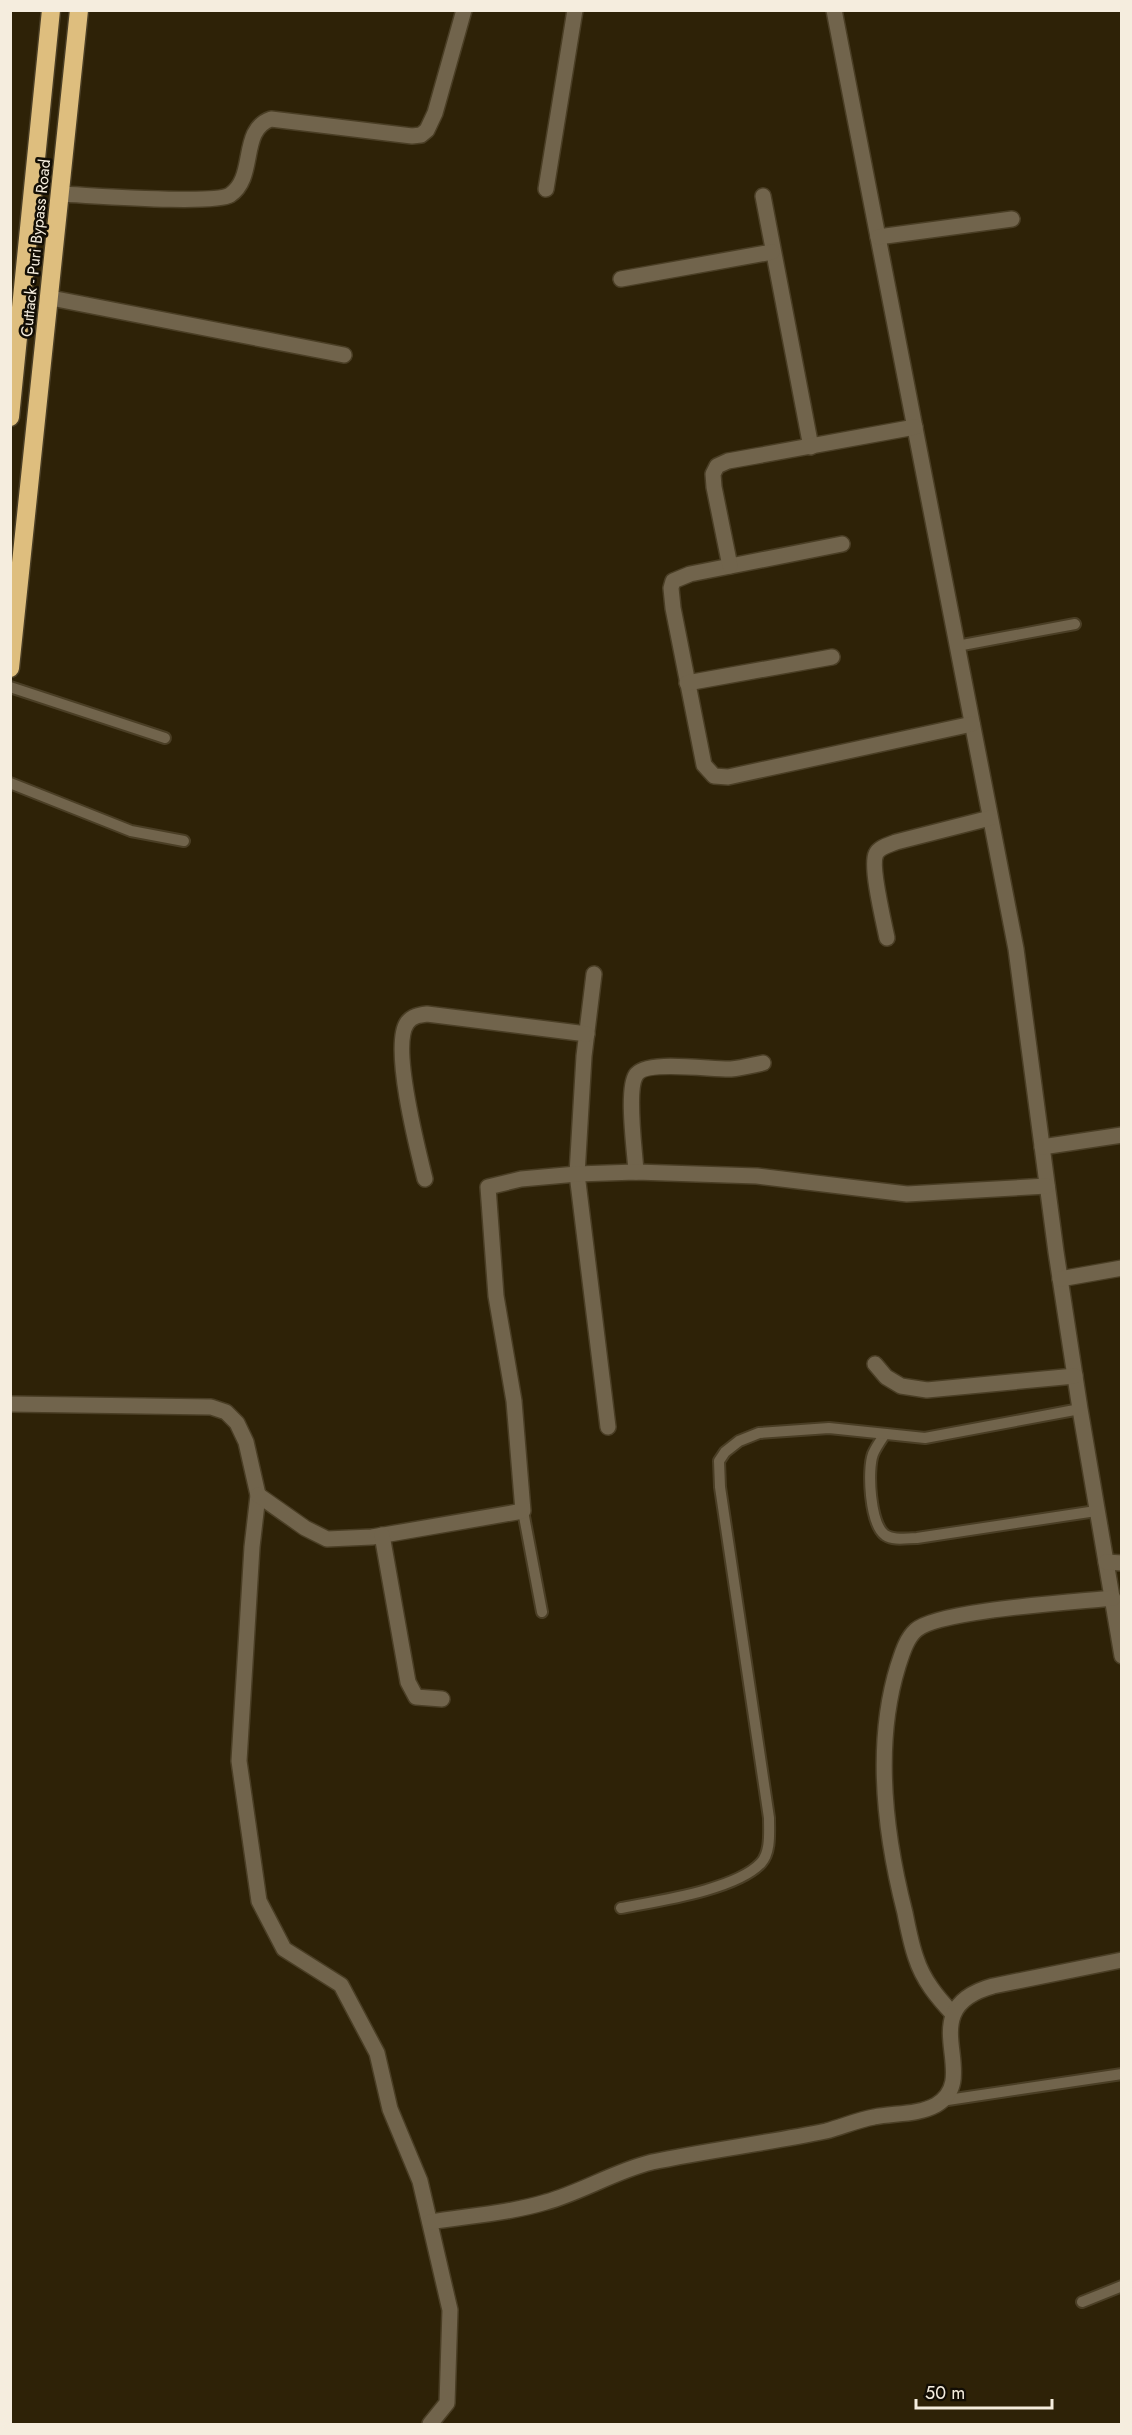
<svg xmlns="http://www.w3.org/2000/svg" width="1132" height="2435" viewBox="0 0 1132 2435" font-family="Jost,sans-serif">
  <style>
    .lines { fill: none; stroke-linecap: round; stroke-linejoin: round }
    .lane-casing { stroke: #4a3e25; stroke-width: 14 }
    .street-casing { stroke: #4a3e25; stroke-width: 18 }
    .highway-casing { stroke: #4a3e25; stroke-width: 21 }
    .lane { stroke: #71644c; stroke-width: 10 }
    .street { stroke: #71644c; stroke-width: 15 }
    .highway { stroke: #debe7e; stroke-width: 18 }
    .labels { text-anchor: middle; stroke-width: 5; stroke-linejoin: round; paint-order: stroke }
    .street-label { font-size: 16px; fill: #f5edde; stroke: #120d04 }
  </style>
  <rect width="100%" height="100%" fill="#2e2207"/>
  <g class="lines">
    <g class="lane-casing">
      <g id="lane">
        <path d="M957 646 1075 624"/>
        <path d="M10 687 165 738"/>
        <path d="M10 783 131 831 184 841"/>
        <path d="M885 1434C881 1440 876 1447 873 1454 867 1470 870 1524 885 1535 894 1541 906 1538 917 1538L1096 1511"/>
        <path d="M523 1511 542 1612"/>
        <path d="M621 1908C657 1901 736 1890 761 1863 771 1852 769 1832 769 1818L720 1487 719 1461 725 1452 739 1441 759 1433 829 1428 925 1438 1080 1409"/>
        <path d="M941 2101 1122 2074"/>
        <path d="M1082 2302 1122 2286"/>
      </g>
    </g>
    <g class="street-casing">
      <g id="street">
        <path d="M834 10 1016 949 1056 1252 1080 1409 1122 1656"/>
        <path d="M546 189 575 10"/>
        <path d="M60 194C88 195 213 205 230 195 257 177 239 130 271 119L412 136 421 135 427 130 435 113 464 10"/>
        <path d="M763 196 811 447"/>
        <path d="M878 237 1012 219"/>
        <path d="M621 279 772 252"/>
        <path d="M51 298 344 355"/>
        <path d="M842 544 690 574 673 581 671 588 673 608 704 765 714 776 728 777 972 724"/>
        <path d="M730 566 714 487 713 474 717 466 728 461 756 456 915 427"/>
        <path d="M687 683 832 657"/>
        <path d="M887 938C884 923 870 866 876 854 879 847 889 845 896 842L990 818"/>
        <path d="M594 974 584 1056 577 1174 608 1427"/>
        <path d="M1042 1147 1122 1135"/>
        <path d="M636 1172C635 1152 626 1090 636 1075 645 1059 713 1070 731 1069 742 1068 753 1065 763 1063"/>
        <path d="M425 1179C418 1151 391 1046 407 1023 412 1016 419 1015 427 1014L587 1034"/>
        <path d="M1060 1279 1122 1268"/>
        <path d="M875 1364 886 1377 901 1386 927 1390 1075 1376"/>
        <path d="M10 1404 211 1407 226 1412 237 1423 246 1442 258 1495 252 1547 239 1761 259 1901 284 1949 341 1985 377 2053 390 2109 420 2181 450 2310 447 2403 430 2424"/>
        <path d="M258 1495 305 1528 327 1539 372 1537 523 1511 514 1401 496 1296 488 1187 521 1179 577 1174 636 1172 757 1176 907 1194 1047 1186"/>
        <path d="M382 1535 408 1682 416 1697 442 1699"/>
        <path d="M1106 1562 1122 1563"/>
        <path d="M953 2014C937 1997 923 1980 916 1958 911 1944 908 1928 905 1913 885 1835 874 1744 898 1666 902 1654 906 1639 916 1630 938 1610 1076 1602 1113 1598"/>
        <path d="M430 2222C467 2216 510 2213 546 2202 582 2192 615 2171 652 2162 709 2150 768 2143 826 2131 842 2127 857 2120 874 2117 893 2113 918 2115 936 2105 984 2077 909 2009 993 1986L1122 1960"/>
      </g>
    </g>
    <g class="highway-casing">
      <g id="highway">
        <path d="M10 417 51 10"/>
        <path d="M10 668 79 10"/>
      </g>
    </g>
    <use href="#lane" class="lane"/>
    <use href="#street" class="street"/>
    <use href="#highway" class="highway"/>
  </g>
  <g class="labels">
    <g class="street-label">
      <text transform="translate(35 248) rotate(-84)" y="6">Cuttack - Puri Bypass Road</text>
    </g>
  </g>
  <rect width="1132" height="2435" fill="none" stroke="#f5edde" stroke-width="24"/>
  <path d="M916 2399v9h136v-9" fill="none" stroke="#f5edde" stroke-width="3"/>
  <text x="925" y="2399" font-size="18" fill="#f5edde" stroke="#120d04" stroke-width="4.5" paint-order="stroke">50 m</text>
</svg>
